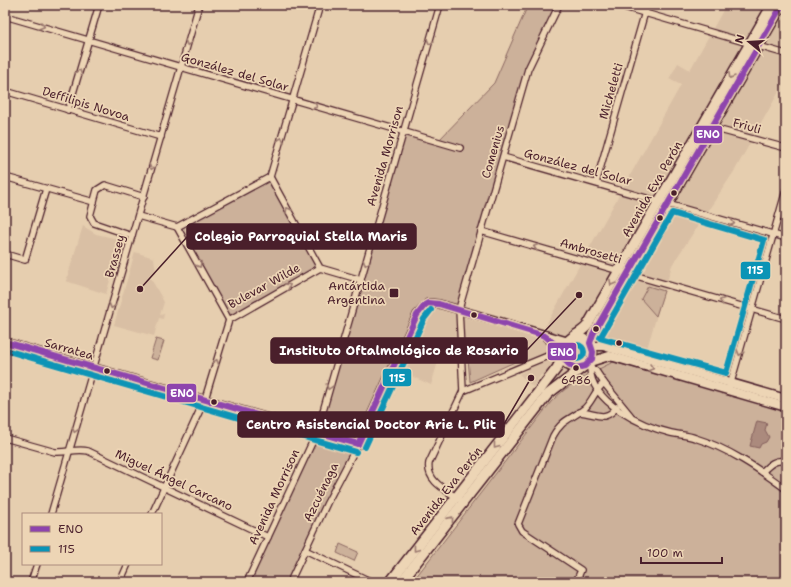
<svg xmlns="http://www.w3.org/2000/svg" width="791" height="587" viewBox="0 0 791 587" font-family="'Shantell Sans',sans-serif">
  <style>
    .built { fill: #d9bfa4 }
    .green { fill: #ccb19a; stroke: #8b6862 }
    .water { fill: #ab8a7d; stroke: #845f5c }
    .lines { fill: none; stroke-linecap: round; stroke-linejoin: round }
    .minor-casing { stroke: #4a1f2b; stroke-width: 8 }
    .tertiary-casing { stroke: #4a1f2b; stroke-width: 10 }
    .secondary-casing { stroke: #4a1f2b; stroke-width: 11 }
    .primary-casing { stroke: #4a1f2b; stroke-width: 12 }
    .minor { stroke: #edd5b5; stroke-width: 5.5 }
    .tertiary { stroke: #edd5b5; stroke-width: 7 }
    .secondary { stroke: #edd5b5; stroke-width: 8 }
    .primary { stroke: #edd5b5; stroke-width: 9 }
    .bus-1-casing { stroke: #edd5b5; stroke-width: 9 }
    .bus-2-casing { stroke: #edd5b5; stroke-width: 9 }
    .bus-1 { stroke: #8e44ad; stroke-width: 6 }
    .bus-2 { stroke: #0b94b6; stroke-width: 6 }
    .oneway { stroke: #9c7a70 }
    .bus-dot { fill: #4a1f2b; stroke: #edd5b5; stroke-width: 1.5 }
    .labels { text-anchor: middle; stroke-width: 3.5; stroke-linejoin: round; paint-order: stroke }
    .bus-label { font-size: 11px; fill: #4a1f2b; stroke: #edd5b5 }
    .street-label { font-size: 12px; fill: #4a1f2b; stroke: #edd5b5 }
    .poi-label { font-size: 12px; fill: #4a1f2b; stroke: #edd5b5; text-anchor: end }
    .leader { fill: none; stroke: #4a1f2b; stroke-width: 1.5 }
    .callout-dot { fill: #4a1f2b; stroke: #edd5b5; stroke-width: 1.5 }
    .callout { fill: #4a1f2b; stroke: #4a1f2b; stroke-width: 1.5 }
    .callout-label { font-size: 13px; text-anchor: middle; font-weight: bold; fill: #fff }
    .line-badge { stroke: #edd5b5; stroke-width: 1.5 }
    .badge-label { font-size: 11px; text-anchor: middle; font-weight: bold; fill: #fff }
  </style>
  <rect width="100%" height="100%" fill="#e6ceaf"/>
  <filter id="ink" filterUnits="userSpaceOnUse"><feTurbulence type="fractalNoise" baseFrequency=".025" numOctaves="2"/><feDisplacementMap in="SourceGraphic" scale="8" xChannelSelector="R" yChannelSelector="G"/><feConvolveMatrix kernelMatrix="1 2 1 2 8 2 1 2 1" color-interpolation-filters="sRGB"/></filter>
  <g filter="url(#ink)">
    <g class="built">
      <path d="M726 5H786V79L735 170 672 265 644 358 570 385 541 375 533 387 519 374 527 370 469 350 443 345 431 385 396 369 423 312 433 308 538 339 681 85 669 79 678 63 690 70Z"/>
      <path d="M83 226 96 234 122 240 106 294 66 281Z"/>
      <path d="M135 252 154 258 156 272 150 277 164 302 160 315 164 314 163 319 159 318 154 336 114 325Z"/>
    </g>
    <g class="green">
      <path d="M528 5H559L528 69 459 309 425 305 290 582H247L317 432 404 131 438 141 494 83Z"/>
      <path d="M270 177 320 268 229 320 177 227Z"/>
      <path d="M648 286 664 291 656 316 641 299Z"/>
      <path d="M156 339 164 341 158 360 150 358Z"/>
      <path d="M571 339 592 346 585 366 564 360 567 341Z"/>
      <path d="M467 347 517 361 470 382Z"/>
      <path d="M613 362 786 410V582H412L551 402C569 383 591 373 613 362Z"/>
      <path d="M340 544 358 552 354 561 337 553Z"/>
    </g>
    <path class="water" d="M757 421 767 423 765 430 769 437 766 442 761 444 759 448 750 446Z"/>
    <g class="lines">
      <g class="minor-casing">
        <g id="minor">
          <path d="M617 5 786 54"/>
          <path d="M5 16 460 148"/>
          <path d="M5 91 161 137"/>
          <path d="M68 110 99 5"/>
          <path d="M709 127 786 148"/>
          <path d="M503 157 786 238"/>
          <path d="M5 177 94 202"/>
          <path d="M270 177 320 5"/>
          <path d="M596 183 647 5"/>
          <path d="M138 216 177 227"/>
          <path d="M481 231 786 319"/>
          <path d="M132 236 94 223 90 216 97 190 105 185 144 197"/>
          <path d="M5 254 25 260 46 189"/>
          <path d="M320 268 229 320 177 227 270 177 320 268 361 280"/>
          <path d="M588 366 596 371 604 383 631 416"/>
          <path d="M590 368C591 403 642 426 671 433 679 435 688 435 695 438 728 448 759 469 786 489"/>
          <path d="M730 386 786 190"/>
          <path d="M463 391 562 350"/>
          <path d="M579 412C597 413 604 423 617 407"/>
          <path d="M5 438 55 452C67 453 77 448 88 451L268 537"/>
          <path d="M762 472C769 465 776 458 786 462"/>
          <path d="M459 499C446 490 426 481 429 463L463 391 459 309 528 69 559 5"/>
          <path d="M51 514 199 5"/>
          <path d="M152 514 205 399 229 320"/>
          <path d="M305 550 372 582"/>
          <path d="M31 582 37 564"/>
          <path d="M120 582 128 564"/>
          <path d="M247 582 317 432 440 5"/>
          <path d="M290 582 327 503 358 444"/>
          <path d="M576 582 581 570 522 531 518 524 553 436C563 418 571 420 585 408 593 400 595 390 604 383"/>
        </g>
      </g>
      <g class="tertiary-casing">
        <g id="tertiary">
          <path d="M546 337 562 350"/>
          <path d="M5 342 358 444 417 315 428 303 439 304 567 341"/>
        </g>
      </g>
      <g class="secondary-casing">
        <g id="secondary">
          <path d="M592 346H603L786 399"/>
          <path d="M590 362 609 356 614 357 786 407"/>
        </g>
      </g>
      <g class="primary-casing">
        <g id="primary">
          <path d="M571 339C585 335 595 344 592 359 581 376 556 365 563 347 568 337 581 334 587 326L772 5"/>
          <path d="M590 343 593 334 782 5"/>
          <path d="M390 582 557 368 563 356"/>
          <path d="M401 582 548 394 582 368"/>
        </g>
      </g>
      <use href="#minor" class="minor"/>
      <use href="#tertiary" class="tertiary"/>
      <use href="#secondary" class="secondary"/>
      <use href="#primary" class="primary"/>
      <g class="bus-1-casing">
        <g id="bus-1">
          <path d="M425 305 428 303 439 304 545 336 562 350C563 360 567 365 576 368L585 366 592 359 593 352 590 343 593 334 782 5"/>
          <path d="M5 342 358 444"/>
          <path d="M358 444 417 315 425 305"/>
        </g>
      </g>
      <g class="bus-2-casing">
        <g id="bus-2">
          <path d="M672 213 764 240 726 373 600 338Z"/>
          <circle cx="577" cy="352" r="7"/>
          <path d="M5 350 356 452"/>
          <path d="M365 447 424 319 431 310"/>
        </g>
      </g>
      <use href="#bus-1" class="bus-1"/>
      <use href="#bus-2" class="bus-2"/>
    </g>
    <defs><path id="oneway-chevron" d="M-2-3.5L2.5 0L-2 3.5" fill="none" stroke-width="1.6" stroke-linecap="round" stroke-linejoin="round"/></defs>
    <g class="oneway">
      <use href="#oneway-chevron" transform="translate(42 26) rotate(16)"/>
      <use href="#oneway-chevron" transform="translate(430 42) rotate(106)"/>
      <use href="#oneway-chevron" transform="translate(188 43) rotate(106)"/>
      <use href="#oneway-chevron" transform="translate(79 72) rotate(-73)"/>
      <use href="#oneway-chevron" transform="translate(731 76) rotate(120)"/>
      <use href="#oneway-chevron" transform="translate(315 106) rotate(16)"/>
      <use href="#oneway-chevron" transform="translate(281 140) rotate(-74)"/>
      <use href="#oneway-chevron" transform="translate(152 167) rotate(106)"/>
      <use href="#oneway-chevron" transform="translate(288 210) rotate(-119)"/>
      <use href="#oneway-chevron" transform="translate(732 223) rotate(16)"/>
      <use href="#oneway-chevron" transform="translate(536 247) rotate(-164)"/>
      <use href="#oneway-chevron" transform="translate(366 263) rotate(106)"/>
      <use href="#oneway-chevron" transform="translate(199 265) rotate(61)"/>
      <use href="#oneway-chevron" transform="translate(612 283) rotate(120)"/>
      <use href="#oneway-chevron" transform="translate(288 286) rotate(-29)"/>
      <use href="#oneway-chevron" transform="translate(722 301) rotate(-164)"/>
      <use href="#oneway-chevron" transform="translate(112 306) rotate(106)"/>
      <use href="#oneway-chevron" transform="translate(740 353) rotate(106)"/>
      <use href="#oneway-chevron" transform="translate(216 362) rotate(-73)"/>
      <use href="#oneway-chevron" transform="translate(651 368) rotate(16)"/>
      <use href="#oneway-chevron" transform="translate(329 387) rotate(106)"/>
      <use href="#oneway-chevron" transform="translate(75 430) rotate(106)"/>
      <use href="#oneway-chevron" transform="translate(496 446) rotate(128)"/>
      <use href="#oneway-chevron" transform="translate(451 519) rotate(-51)"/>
      <use href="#oneway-chevron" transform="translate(416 549) rotate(128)"/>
    </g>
  </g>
  <g class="bus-dot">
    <circle cx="674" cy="193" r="3.5"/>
    <circle cx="660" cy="218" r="3.5"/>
    <rect x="389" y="288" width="10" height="10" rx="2"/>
    <circle cx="474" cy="315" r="3.5"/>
    <circle cx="596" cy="329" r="3.5"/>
    <circle cx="619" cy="343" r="3.5"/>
    <circle cx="576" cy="368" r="3.5"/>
    <circle cx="107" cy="371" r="3.5"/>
    <circle cx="214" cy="402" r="3.5"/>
  </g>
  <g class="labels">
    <g class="bus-label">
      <text x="576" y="384">6486</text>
    </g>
    <g class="street-label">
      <text transform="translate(235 72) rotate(16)" y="4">González del Solar</text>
      <text transform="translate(611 91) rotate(-74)" y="4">Micheletti</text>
      <text transform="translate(86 104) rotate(17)" y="4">Deffilipis Novoa</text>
      <text transform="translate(747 126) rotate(16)" y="4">Friuli</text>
      <text transform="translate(493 152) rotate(-74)" y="4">Comenius</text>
      <text transform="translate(385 156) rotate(-74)" y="4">Avenida Morrison</text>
      <text transform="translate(578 167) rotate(15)" y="4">González del Solar</text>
      <text transform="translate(652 189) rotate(-60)" y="4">Avenida Eva Perón</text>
      <text transform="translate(591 251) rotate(16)" y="4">Ambrosetti</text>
      <text transform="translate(115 256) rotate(-74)" y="4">Brassey</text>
      <text transform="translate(264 286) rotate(-29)" y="4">Bulevar Wilde</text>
      <text transform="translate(69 349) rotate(16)" y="4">Sarratea</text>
      <text transform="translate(174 480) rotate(25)" y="4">Miguel Ángel Carcano</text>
      <text transform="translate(446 491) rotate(-52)" y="4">Avenida Eva Perón</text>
      <text transform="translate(321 492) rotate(-64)" y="4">Azcuénaga</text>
      <text transform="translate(274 497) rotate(-65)" y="4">Avenida Morrison</text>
    </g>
    <g class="poi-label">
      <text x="385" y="290">Antártida<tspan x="385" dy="14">Argentina</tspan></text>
    </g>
  </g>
  <path class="leader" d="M140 289L187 237M579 295L527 350M531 378L504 424"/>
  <g class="callout-dot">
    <circle cx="140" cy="289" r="4"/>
    <circle cx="579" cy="295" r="4"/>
    <circle cx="531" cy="378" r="4"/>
  </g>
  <g class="callout">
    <rect x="187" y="224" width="229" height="25" rx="4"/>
    <rect x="271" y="338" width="256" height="25" rx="4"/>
    <rect x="238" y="412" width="266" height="25" rx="4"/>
  </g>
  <g class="callout-label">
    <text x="301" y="241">Colegio Parroquial Stella Maris</text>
    <text x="399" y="355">Instituto Oftalmológico de Rosario</text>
    <text x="371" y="429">Centro Asistencial Doctor Arie L. Plit</text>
  </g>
  <g class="line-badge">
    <rect x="693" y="125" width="30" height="19" rx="4" fill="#8e44ad"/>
    <rect x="740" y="261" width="31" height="19" rx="4" fill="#0b94b6"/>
    <rect x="547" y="342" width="30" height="19" rx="4" fill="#8e44ad"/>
    <rect x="382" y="368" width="30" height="19" rx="4" fill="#0b94b6"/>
    <rect x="166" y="383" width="31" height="20" rx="4" fill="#8e44ad"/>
  </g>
  <g class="badge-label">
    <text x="708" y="138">ENO</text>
    <text x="755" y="274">115</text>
    <text x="562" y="356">ENO</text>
    <text x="397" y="382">115</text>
    <text x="182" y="397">ENO</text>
  </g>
  <rect width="791" height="587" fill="none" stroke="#edd5b5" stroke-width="20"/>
  <rect x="10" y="10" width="771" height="567" fill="none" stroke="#4a1f2b" stroke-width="1.5" filter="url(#ink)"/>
  <rect x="22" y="513" width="140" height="52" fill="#edd5b5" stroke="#ac8c7e"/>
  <rect x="30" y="526" width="20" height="6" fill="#8e44ad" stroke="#ac8c7e"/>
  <text x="58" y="533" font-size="12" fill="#4a1f2b">ENO</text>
  <rect x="30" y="546" width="20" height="6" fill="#0b94b6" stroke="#ac8c7e"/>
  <text x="58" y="553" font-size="12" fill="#4a1f2b">115</text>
  <g transform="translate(749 42) rotate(288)" stroke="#edd5b5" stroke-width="3" paint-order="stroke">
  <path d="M0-3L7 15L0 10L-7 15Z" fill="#4a1f2b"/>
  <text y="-6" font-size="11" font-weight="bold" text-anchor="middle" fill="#4a1f2b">N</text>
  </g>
  <path d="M641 557v6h81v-6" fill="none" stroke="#4a1f2b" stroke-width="2"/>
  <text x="647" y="557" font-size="12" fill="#4a1f2b" stroke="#edd5b5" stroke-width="3" paint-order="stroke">100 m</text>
</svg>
